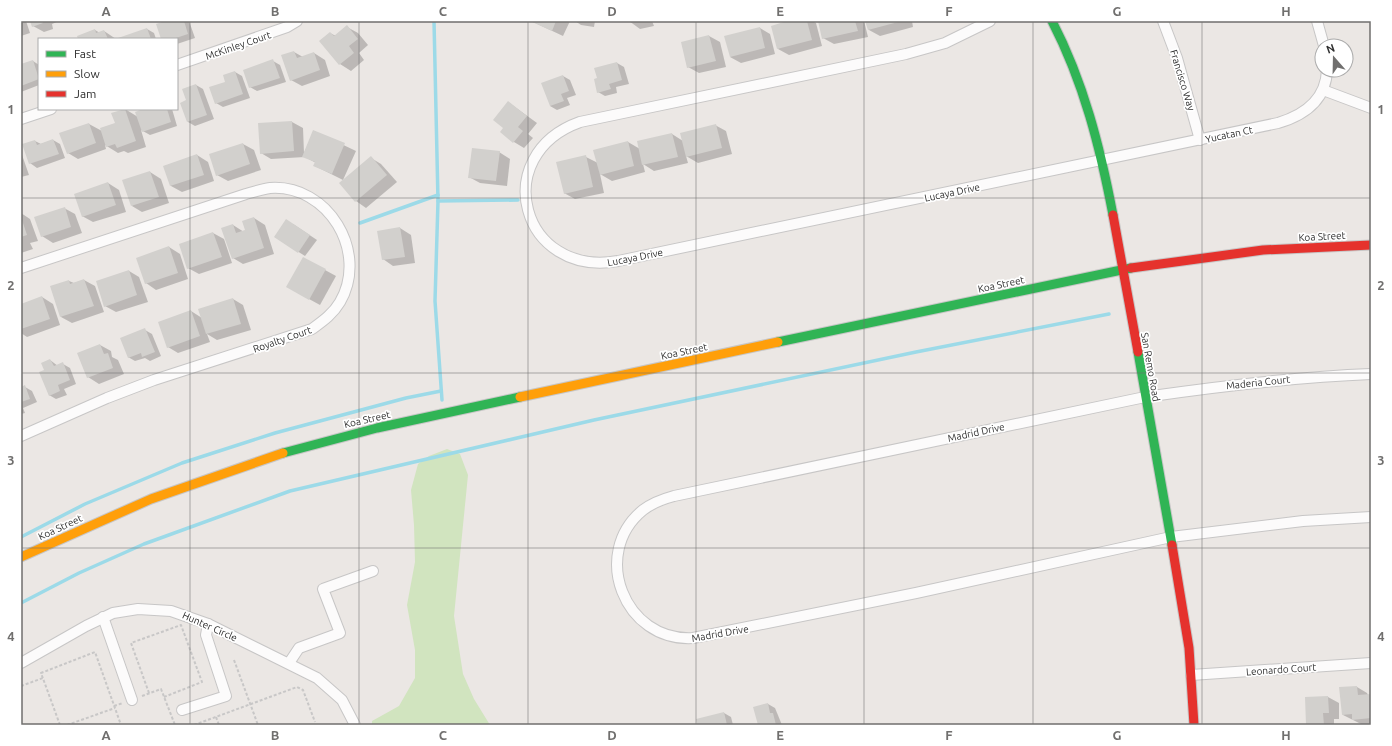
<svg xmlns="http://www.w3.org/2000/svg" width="1392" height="746" viewBox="0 0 1392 746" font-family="Ubuntu,sans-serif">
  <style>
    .green { fill: #d1e4bf }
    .shadow { fill: #0003 }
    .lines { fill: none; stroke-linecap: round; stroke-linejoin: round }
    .stream { stroke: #9cdae8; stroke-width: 3.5 }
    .building { fill: #d2d0cd }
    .street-casing { stroke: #c7c6c6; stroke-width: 12 }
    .fast-casing { stroke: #c7c6c6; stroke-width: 11 }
    .slow-casing { stroke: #c7c6c6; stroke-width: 11 }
    .jam-casing { stroke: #c7c6c6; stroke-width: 11 }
    .path { stroke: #c8c7c7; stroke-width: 2; stroke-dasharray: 3 2; stroke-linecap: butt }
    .street { stroke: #fcfbfb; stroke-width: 10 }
    .fast { stroke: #30b455; stroke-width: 9 }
    .slow { stroke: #ff9f0a; stroke-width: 9 }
    .jam { stroke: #e5322d; stroke-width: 9 }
    .grid { fill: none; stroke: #706f6e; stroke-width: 1; stroke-opacity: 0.55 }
    .labels { text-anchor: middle; stroke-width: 3.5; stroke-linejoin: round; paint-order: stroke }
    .street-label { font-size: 10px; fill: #2e2e2e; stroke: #fff }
    .neatline { fill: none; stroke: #706f6e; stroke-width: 1.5 }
    .grid-label { font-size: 13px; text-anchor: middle; font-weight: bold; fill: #706f6e }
  </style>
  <rect width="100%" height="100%" fill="#ebe7e4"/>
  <path class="green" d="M447 449 460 454 468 475 454 616 463 674 474 699 490 725H372V721L399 706 415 678V650L407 605 415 562 414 525 411 490 418 464 429 456Z"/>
  <g class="shadow">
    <path d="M21 21H26L30 33 21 36Z"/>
    <path d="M31 21H59L52 24 53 29 44 32 33 26Z"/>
    <path d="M169 21H189L195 38 177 44V39H162Z"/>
    <path d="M531 21H570L563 36Z"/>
    <path d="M575 21H595L594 27 581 25Z"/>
    <path d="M629 21H652L654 26 640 29Z"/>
    <path d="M791 21H812L816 23 822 46 789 55 778 49Z"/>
    <path d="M819 21H864L868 37 834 44 823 38Z"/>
    <path d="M866 21H912L913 27 880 36 869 30Z"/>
    <path d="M347 27 358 33 368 45 359 53 364 60 351 71 340 64 320 41 330 33 336 36Z"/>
    <path d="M760 28 770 34 775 54 741 63 730 57Z"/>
    <path d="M147 29 154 33 156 39H119Z"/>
    <path d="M95 30 100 33 104 31 116 39H80Z"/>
    <path d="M709 36 720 42 726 67 699 73 688 67Z"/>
    <path d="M294 52 303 57 314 53 325 60 330 76 302 86 291 80Z"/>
    <path d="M33 61 39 65V85L21 92V65Z"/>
    <path d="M273 61 280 65 286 82 257 91 250 87Z"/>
    <path d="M617 63 624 67 629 84 616 87 617 93 605 96 598 92V78Z"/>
    <path d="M235 72 242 76 250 98 223 107 216 103 226 82Z"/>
    <path d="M563 76 570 80 576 95 567 98 570 105 557 110 550 106Z"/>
    <path d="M196 85 203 89 214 119 195 126 188 122V101Z"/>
    <path d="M508 102 537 123 528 134 533 138 524 148 514 142 504 128Z"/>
    <path d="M125 109 138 117 147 109H172L177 126 150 135 141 130 146 147 128 153 124 151 118 153 105 145 106 149 78 159 68 153 89 124 102 131 116 124Z"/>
    <path d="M292 122 303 128 304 153 314 131 356 151 343 180 315 166 316 163 305 157 271 159 261 153 259 124Z"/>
    <path d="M715 125 726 131 732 154 698 163 686 156 688 163 654 171 643 164 645 172 612 181 600 174 604 193 575 199 564 193 586 157 598 163 628 142 640 149 672 134 683 141Z"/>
    <path d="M53 140 60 144 65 158 37 168 30 163 35 141 41 144Z"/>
    <path d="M243 144 254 150 261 170 228 181 217 175Z"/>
    <path d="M21 152 29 175 21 177Z"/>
    <path d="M499 152 510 159 507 186 480 183 469 177Z"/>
    <path d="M197 155 208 162 214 181 182 192 171 186 165 166Z"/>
    <path d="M371 158 381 164 397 182 366 208 356 201Z"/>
    <path d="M150 172 161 179 169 203 142 212 132 206Z"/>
    <path d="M108 183 119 190 126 212 93 222 82 216Z"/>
    <path d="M64 208 75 214 82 233 53 243 42 236Z"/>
    <path d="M21 213 30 219 38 241 30 243 33 249 21 253Z"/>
    <path d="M254 218 265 225 274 254 243 264 233 258V225L244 232Z"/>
    <path d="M293 224 317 240 305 256 275 237Z"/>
    <path d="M400 228 411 235 415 263 393 266 383 259Z"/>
    <path d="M213 233 224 239 232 263 199 274 188 268Z"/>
    <path d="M169 247 180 254 188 279 156 290 146 283Z"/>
    <path d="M303 258 336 276 320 305 298 293Z"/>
    <path d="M129 271 139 277 148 302 116 312 105 306Z"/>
    <path d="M84 280 95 286 104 312 72 323 61 317 69 281 74 283Z"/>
    <path d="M42 297 53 304 60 325 27 337 21 333V305Z"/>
    <path d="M233 299 243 305 251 330 217 340 207 334 210 342 178 353 168 347 191 311 202 318Z"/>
    <path d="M145 330 152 334 161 356 150 361 145 358 135 361 128 357Z"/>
    <path d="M100 345 111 351 112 357 118 360 124 374 99 384 88 377Z"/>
    <path d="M50 360 58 366 63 364 70 368 76 384 64 389 67 395 56 399 49 395 45 371Z"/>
    <path d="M25 387 32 391 37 402 23 408 25 413 21 414V388Z"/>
    <path d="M1357 687 1367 693 1368 695H1371V725H1363L1343 715Z"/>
    <path d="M1328 697 1339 703V719H1334V725H1307Z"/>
    <path d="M768 704 775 708 782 725H759Z"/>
    <path d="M724 713 731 717 733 725H698Z"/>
  </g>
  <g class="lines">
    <g class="stream">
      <path d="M434 21 438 201 435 301 442 400"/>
      <path d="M438 201 518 200"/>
      <path d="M360 223 438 195"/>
      <path d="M21 537 85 504 182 463 275 433 406 398 441 391"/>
      <path d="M21 603 79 573 144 544 290 491 594 420 916 352 1109 314"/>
    </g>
  </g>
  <g class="building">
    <path d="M30 21H42L43 23 32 27Z"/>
    <path d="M165 21H184L188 34 173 39H161L156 24Z"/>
    <path d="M530 21H556L552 31Z"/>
    <path d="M787 21H807L812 40 777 49 771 26Z"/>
    <path d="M818 21H855L858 31 822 39Z"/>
    <path d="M865 21H902L868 30Z"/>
    <path d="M347 25 358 39 349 46 354 53 339 65 319 41 330 32 334 36Z"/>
    <path d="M760 27 765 48 730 57 724 36Z"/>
    <path d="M147 28 151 39H118V38Z"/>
    <path d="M95 29 96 33 104 30 108 39H78L77 36Z"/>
    <path d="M709 35 716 61 687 68 681 42Z"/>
    <path d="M294 51 297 58 314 52 320 70 290 81 281 55Z"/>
    <path d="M273 59 280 78 249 88 243 70Z"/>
    <path d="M33 60 39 79 21 86V64Z"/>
    <path d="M617 62 622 80 609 84 611 89 597 93 594 79 597 78 594 68Z"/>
    <path d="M235 71 243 94 215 104 209 87 225 82 223 75Z"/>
    <path d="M563 75 569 91 561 94 564 101 550 106 541 83Z"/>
    <path d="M196 84 207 115 187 122 180 103 186 100 182 89Z"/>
    <path d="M508 101 527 116 518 127 523 131 513 143 500 132 503 128 493 120Z"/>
    <path d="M125 109 136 141 117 148 115 144 106 147 100 128 115 123 111 113Z"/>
    <path d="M143 109H167L171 122 142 132 135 112Z"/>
    <path d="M292 121 294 151 260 154 258 123Z"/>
    <path d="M89 123 96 143 67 154 59 133Z"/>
    <path d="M716 124 722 148 686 157 680 133Z"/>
    <path d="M313 130 345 143 332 174 313 166 315 162 302 157Z"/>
    <path d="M672 133 678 157 642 165 637 141Z"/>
    <path d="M53 139 59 154 29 164 22 144 35 140 37 145Z"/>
    <path d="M628 141 634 166 600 175 593 150Z"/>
    <path d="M243 143 250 164 216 176 209 154Z"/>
    <path d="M472 148 500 151 496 181 468 178Z"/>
    <path d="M197 154 204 175 170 186 163 166Z"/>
    <path d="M586 155 593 187 564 194 556 162Z"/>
    <path d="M371 156 387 175 355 202 339 183Z"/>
    <path d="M150 171 159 197 131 206 122 180Z"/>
    <path d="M108 182 116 205 82 217 74 194Z"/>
    <path d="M65 207 71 227 41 237 34 217Z"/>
    <path d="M21 217 27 235 21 237Z"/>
    <path d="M254 217 264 248 232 259 221 228 233 224 236 233 245 230 242 221Z"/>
    <path d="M286 219 310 235 298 253 274 237Z"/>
    <path d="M400 227 405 257 382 260 377 231Z"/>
    <path d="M213 232 222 257 187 269 179 244Z"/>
    <path d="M169 246 178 273 145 284 136 258Z"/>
    <path d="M303 257 326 269 309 300 286 287Z"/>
    <path d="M129 270 137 295 104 307 96 281Z"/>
    <path d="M84 279 94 306 60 317 50 286 69 280 70 284Z"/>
    <path d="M42 296 50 319 21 329V304Z"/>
    <path d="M233 298 241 324 206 334 198 309Z"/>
    <path d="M191 310 200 336 167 348 158 322Z"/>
    <path d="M145 328 155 352 142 357 141 353 128 358 120 338Z"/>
    <path d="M100 344 104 354 108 353 113 368 87 378 77 353Z"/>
    <path d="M50 359 54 366 63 362 70 380 58 385 60 391 49 396 39 372 44 370 41 363Z"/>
    <path d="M25 385 30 399 21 402V387Z"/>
    <path d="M1357 686 1358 695 1371 694V718L1352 720V714L1342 715 1339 687Z"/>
    <path d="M1328 696 1329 713H1323L1324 725H1306L1305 697Z"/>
    <path d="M768 703 770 713H773L776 725H758L753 707Z"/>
    <path d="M724 712 727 725H697L696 719Z"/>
  </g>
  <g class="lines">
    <g class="street-casing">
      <g id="street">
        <path d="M990 21 945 43 906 54 580 122C488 155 521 278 618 261L1278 123C1305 115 1326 100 1327 70"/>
        <path d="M1163 21 1177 58 1200 140"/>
        <path d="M1317 21 1324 46"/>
        <path d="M177 65 287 27 297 21"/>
        <path d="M1323 90 1371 108"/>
        <path d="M21 119 51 109"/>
        <path d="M21 268 246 194C254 192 262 189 270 188 328 184 369 252 340 302 333 314 323 321 312 329L154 380 107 398 21 436"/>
        <path d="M1371 374C1294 377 1221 386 1145 397L674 496C663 499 652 503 643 510 590 553 624 642 693 638L916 593 1171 537 1303 521 1371 517"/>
        <path d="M103 617 132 700"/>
        <path d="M21 663 86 626 113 613 138 609 171 611 208 624 317 678 342 700 355 725"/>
        <path d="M289 663 299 648 340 633 323 589 373 571"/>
        <path d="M1191 675 1371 663"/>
        <path d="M182 710 226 696 206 635 208 624"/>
      </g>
    </g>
    <g class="fast-casing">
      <g id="fast">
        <path d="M1052 21C1084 83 1100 147 1113 215"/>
        <path d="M778 342 1131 268"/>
        <path d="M1138 352 1172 545"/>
        <path d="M283 453 377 428 520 397"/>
      </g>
    </g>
    <g class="slow-casing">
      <g id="slow">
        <path d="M520 397 778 342"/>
        <path d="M21 557 151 499 283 453"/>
      </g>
    </g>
    <g class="jam-casing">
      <g id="jam">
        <path d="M1113 215 1138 352"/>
        <path d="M1131 268 1263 250 1371 245"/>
        <path d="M1172 545 1189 648 1194 725"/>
      </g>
    </g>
    <g class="path">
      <path d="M234 660 258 725"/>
      <path d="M21 686 43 678"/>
      <path d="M149 693 131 643 181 625 202 682 164 697"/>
      <path d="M142 696 161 689 175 725"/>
      <path d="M114 706 123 703"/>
      <path d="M216 717 219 725"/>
      <path d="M60 725 41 673 95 652 121 725"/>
      <path d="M67 725 115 708"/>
      <path d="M194 725 297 687 303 690 315 722"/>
    </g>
    <use href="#street" class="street"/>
    <use href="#fast" class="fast"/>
    <use href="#slow" class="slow"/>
    <use href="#jam" class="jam"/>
  </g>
  <path class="grid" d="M190 21V725M359 21V725M528 21V725M696 21V725M864 21V725M1033 21V725M1202 21V725M21 198H1371M21 373H1371M21 548H1371"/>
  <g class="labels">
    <g class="street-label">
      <text transform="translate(238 45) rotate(-19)" y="4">McKinley Court</text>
      <text transform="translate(1183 80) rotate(73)" y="4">Francisco Way</text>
      <text transform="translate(1229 134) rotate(-12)" y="4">Yucatan Ct</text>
      <text transform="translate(952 192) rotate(-12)" y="4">Lucaya Drive</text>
      <text transform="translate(1322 236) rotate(-3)" y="4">Koa Street</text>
      <text transform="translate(635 257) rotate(-11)" y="4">Lucaya Drive</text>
      <text transform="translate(1001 284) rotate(-12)" y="4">Koa Street</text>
      <text transform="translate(282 339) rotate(-19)" y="4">Royalty Court</text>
      <text transform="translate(684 351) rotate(-12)" y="4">Koa Street</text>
      <text transform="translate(1151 367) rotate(80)" y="4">San Remo Road</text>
      <text transform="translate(1258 382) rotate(-6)" y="4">Maderia Court</text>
      <text transform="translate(367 419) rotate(-13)" y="4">Koa Street</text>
      <text transform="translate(976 432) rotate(-12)" y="4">Madrid Drive</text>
      <text transform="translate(60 527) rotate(-25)" y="4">Koa Street</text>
      <text transform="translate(210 626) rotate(24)" y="4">Hunter Circle</text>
      <text transform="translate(720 633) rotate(-10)" y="4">Madrid Drive</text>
      <text transform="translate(1281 669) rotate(-4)" y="4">Leonardo Court</text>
    </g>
  </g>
  <rect width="1392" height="746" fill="none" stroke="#ffffff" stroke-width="44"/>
  <rect x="38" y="38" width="140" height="72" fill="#ffffff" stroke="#ababab"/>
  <rect x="46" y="51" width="20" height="6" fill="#30b455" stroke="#ababab"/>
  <text x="74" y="58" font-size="12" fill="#2e2e2e">Fast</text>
  <rect x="46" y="71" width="20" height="6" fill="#ff9f0a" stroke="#ababab"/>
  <text x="74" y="78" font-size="12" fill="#2e2e2e">Slow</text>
  <rect x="46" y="91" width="20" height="6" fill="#e5322d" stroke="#ababab"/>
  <text x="74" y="98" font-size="12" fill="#2e2e2e">Jam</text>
  <g transform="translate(1334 58) rotate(340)"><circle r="19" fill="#ffffff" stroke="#ababab"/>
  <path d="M0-3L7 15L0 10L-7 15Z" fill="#706f6e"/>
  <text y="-6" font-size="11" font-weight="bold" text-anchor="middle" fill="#2e2e2e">N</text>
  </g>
  <rect x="22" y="22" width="1348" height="702" class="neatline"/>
  <g class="grid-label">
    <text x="106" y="16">A</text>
    <text x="275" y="16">B</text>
    <text x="443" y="16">C</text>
    <text x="612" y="16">D</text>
    <text x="780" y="16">E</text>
    <text x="949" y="16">F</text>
    <text x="1117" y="16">G</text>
    <text x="1286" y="16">H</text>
    <text x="11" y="114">1</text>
    <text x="1381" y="114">1</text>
    <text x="11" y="290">2</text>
    <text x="1381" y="290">2</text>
    <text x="11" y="465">3</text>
    <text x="1381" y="465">3</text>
    <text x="11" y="641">4</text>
    <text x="1381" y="641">4</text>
    <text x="106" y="740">A</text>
    <text x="275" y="740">B</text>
    <text x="443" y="740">C</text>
    <text x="612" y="740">D</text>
    <text x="780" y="740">E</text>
    <text x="949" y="740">F</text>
    <text x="1117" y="740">G</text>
    <text x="1286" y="740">H</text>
  </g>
</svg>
